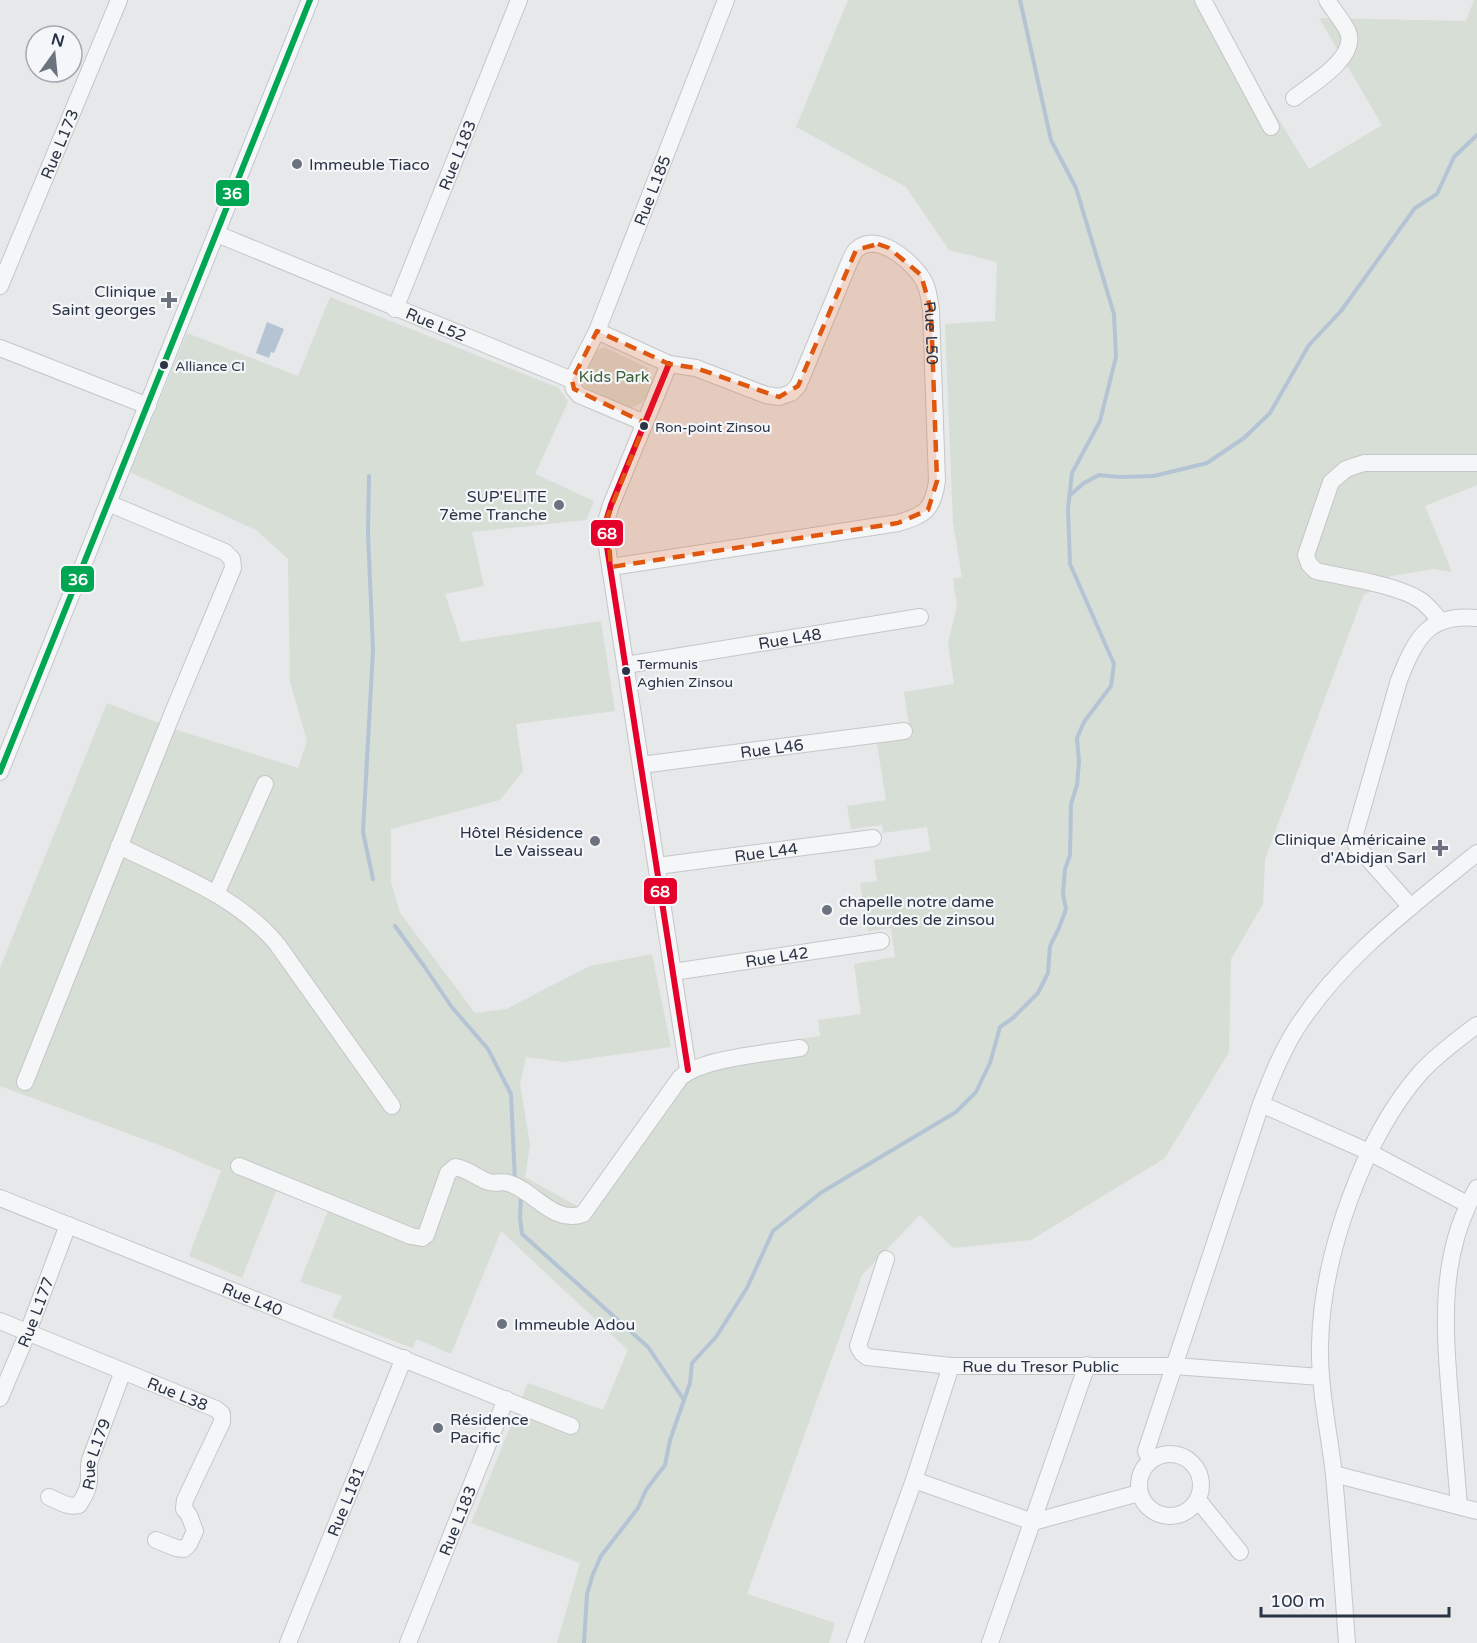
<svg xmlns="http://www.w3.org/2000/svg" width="1477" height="1643" viewBox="0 0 1477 1643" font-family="'Varela Round',sans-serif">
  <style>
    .green { fill: #d6ded6 }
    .water { fill: #b4c4d5 }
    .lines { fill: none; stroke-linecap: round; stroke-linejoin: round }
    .stream { stroke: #b4c4d5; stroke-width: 4 }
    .minor-casing { stroke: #c4c6c8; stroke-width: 18 }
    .minor { stroke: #f5f6f7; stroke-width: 16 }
    .bus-1-casing { stroke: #f4f6f9; stroke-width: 10 }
    .bus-2-casing { stroke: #f4f6f9; stroke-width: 10 }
    .bus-1 { stroke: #e4002b; stroke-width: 6 }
    .bus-2 { stroke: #00a651; stroke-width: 6 }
    .marked { fill: #df570f; fill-opacity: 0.2; stroke: #df570f; stroke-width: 4.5; stroke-dasharray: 12 8; stroke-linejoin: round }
    .poi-dot { fill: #6c737f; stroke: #f4f6f9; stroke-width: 2 }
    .bus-dot { fill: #2b3445; stroke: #f4f6f9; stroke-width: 2 }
    .labels { text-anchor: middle; stroke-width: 4.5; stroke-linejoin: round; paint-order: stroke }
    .bus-label { font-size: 14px; fill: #2b3445; stroke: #f4f6f9; text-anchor: start }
    .street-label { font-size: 16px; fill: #2b3445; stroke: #f4f6f9 }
    .poi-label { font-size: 16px; fill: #2b3445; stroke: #f4f6f9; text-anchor: start }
    .park-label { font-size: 16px; fill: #3f6138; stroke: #f4f6f9 }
    .line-badge { stroke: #f4f6f9; stroke-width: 2 }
    .badge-label { font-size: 16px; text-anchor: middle; font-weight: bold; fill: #fff }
  </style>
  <rect width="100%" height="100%" fill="#e6e8ea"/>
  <g class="green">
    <path d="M848 0H1206L1309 169 1382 125 1319 18 1466 21 1474 0H1477V485L1425 506 1452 572 1433 569 1391 576 1363 596 1265 859 1263 904 1231 959 1229 1052 1165 1158 1031 1240 953 1248 920 1215 862 1275 747 1594 835 1623 829 1643H557L580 1563 471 1523 528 1383 603 1410 628 1350 501 1231 451 1354 417 1339 412 1348 332 1317 342 1296 300 1282 328 1211 276 1191 242 1278 189 1256 221 1171 170 1149 0 1086V968L107 703 177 730 298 768 307 741 290 682 288 559 256 530 130 472 187 333 298 376 330 297 559 388 568 402 535 474 594 501 586 520 472 532 484 586 445 594 461 642 601 621 615 711 516 724 523 771 500 800 391 829V882L400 913 475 1013 506 1009 590 966 652 954 671 1047 564 1062 526 1057 520 1084 530 1145 525 1177 584 1210 679 1081 706 1054 820 1036 818 1020 861 1014 854 964 895 957 891 928 868 931 860 883 877 881 874 860 931 851 927 827 883 833 882 825 851 829 847 806 886 800 877 744 911 738 904 692 954 684 948 642 957 606 953 579 962 577 953 523 945 324 995 321 997 262 949 250 906 187 796 127Z"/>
    <path d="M604 347 648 368 653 385C647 397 644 404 630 408L585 387 583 371 596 351Z"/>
  </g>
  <path class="water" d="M267 322 284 329 274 353 271 352 269 358 256 353Z"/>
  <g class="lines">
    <g class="stream">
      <path d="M369 476 368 533 373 650 363 832 373 879"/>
      <path d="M1069 496 1084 483 1099 475 1119 477 1154 476 1207 463 1244 438 1270 413 1309 345 1341 311 1415 208 1437 194 1454 157 1477 135"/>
      <path d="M395 926 424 966 451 1006 488 1049 511 1094 515 1182"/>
      <path d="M521 1194 520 1218 522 1234 648 1347 684 1400"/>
      <path d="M584 1643 587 1594 593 1574 601 1556 638 1508 646 1490 665 1465 670 1440 690 1383 692 1363 716 1337 747 1288 773 1231 822 1192 956 1112 976 1092 990 1063 1000 1027 1013 1018 1038 993 1048 973 1050 946 1059 928 1066 909 1063 894 1065 869 1070 855 1071 804 1077 785 1079 762 1077 738 1084 722 1111 686 1114 664 1070 564 1068 509 1072 473 1100 421 1116 357 1114 314 1076 188 1051 140 1020 0"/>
    </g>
    <g class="minor-casing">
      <g id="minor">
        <path d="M1203 0 1271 127"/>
        <path d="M1294 98C1310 85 1358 58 1348 32 1343 21 1333 10 1327 0"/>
        <path id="s1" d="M217 234 572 380"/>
        <path id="s2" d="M0 286 119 0"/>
        <path id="s3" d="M395 309 519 0"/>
        <path id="s4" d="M597 331 669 364 696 368 766 395 779 397 791 393 798 386 849 263C851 259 853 253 856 250 876 231 908 259 920 275 928 285 929 298 931 310L937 481C933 510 925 515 898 523L611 567"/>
        <path d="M0 348 148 406"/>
        <path d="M669 364 611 505 607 518V547L688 1070"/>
        <path id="s5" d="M572 380 597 331 726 0"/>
        <path d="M572 380 574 389 579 395 645 423"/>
        <path d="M1440 620C1434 614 1428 605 1420 600 1398 585 1343 577 1316 571L1309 564 1306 555 1331 482 1346 469 1364 463H1477"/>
        <path id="s6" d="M626 665 920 617"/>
        <path id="s7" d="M641 765 904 731"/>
        <path d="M0 772 310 0"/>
        <path d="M119 846C174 873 237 896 277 944L392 1106"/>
        <path id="s8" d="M657 866 873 838"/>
        <path d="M216 894 265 784"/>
        <path d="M1411 907 1356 845 1355 834 1399 680C1416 638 1428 613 1477 618"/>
        <path id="s9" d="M673 972 881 941"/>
        <path d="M25 1082 173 712 233 568 232 559 225 552 108 503"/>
        <path d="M1261 1104 1369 1152 1467 1204"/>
        <path d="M239 1166 411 1236 422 1238 426 1235 448 1173 455 1167C468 1169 477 1178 489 1182 495 1184 502 1181 508 1183 534 1190 553 1225 583 1214L680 1078C701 1058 770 1053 800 1048"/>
        <path id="s10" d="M0 1198 571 1426"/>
        <path id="s11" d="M886 1259 858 1346 862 1353 867 1357 951 1366H1174L1321 1377"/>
        <path id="s12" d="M0 1321 216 1409 222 1414V1422L185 1500 184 1509 189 1515 195 1531 189 1544 184 1549 176 1548 156 1540"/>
        <path id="s13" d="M0 1398 28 1332 68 1225"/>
        <circle cx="1170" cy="1485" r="31"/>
        <path d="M1150 1460 1146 1451 1261 1104C1271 1078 1281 1053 1296 1029 1342 957 1412 906 1477 853"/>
        <path d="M1334 1474 1477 1511"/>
        <path d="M914 1480 1033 1522 1139 1493"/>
        <path id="s14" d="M49 1497C59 1501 68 1508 79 1505 82 1499 87 1493 88 1486 91 1477 87 1470 90 1460L123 1371"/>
        <path d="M1198 1500 1240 1552"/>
        <path d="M1459 1506C1456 1469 1453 1433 1450 1397 1444 1325 1439 1253 1477 1188"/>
        <path id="s15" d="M288 1643 404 1358"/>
        <path id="s16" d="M408 1643 506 1399"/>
        <path d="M855 1643 914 1480 951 1366"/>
        <path d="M990 1643 1087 1365"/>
        <path d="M1347 1643C1343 1587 1339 1531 1334 1475 1329 1431 1319 1389 1320 1344 1322 1256 1363 1138 1421 1072 1437 1055 1458 1039 1477 1025"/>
      </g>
    </g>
    <use href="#minor" class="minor"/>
    <g class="bus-1-casing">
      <path id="bus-1" d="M669 364 611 505 607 518V547L688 1070"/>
    </g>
    <g class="bus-2-casing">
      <path id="bus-2" d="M0 772 310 0"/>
    </g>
    <use href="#bus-1" class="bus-1"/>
    <use href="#bus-2" class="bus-2"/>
  </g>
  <path class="marked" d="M878 244 889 248 921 275 931 310 937 481 928 510 898 523 611 567 607 518 645 423 574 389 572 380 597 331 669 364 696 368 779 397 798 386 856 250Z"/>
  <g class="poi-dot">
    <circle cx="297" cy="164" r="6"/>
    <path d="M166 291h6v6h6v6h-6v6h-6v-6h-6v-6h6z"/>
    <circle cx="559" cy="505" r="6"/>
    <circle cx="595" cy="841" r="6"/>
    <path d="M1437 839h6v6h6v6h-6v6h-6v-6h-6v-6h6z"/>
    <circle cx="827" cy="910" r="6"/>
    <circle cx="502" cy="1324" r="6"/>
    <circle cx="438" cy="1428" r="6"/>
  </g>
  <g class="bus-dot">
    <circle cx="164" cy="365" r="5"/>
    <circle cx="644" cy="426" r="5"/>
    <circle cx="626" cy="671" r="5"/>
  </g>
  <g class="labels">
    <g class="bus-label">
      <text x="175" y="371">Alliance CI</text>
      <text x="655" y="432">Ron-point Zinsou</text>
      <text x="637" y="669">Termunis<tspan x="637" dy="18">Aghien Zinsou</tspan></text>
    </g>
    <g class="street-label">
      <text dy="6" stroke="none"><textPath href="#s2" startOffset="154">Rue L173</textPath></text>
      <text dy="6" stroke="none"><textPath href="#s3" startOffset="166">Rue L183</textPath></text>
      <text dy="6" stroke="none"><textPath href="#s5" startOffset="206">Rue L185</textPath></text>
      <text dy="6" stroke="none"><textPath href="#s1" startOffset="237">Rue L52</textPath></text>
      <text dy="6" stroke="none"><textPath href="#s4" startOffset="502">Rue L50</textPath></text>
      <text dy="6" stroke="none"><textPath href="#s6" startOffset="166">Rue L48</textPath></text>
      <text dy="6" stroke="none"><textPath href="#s7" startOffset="132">Rue L46</textPath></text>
      <text dy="6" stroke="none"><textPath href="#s8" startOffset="110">Rue L44</textPath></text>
      <text dy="6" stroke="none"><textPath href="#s9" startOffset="105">Rue L42</textPath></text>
      <text dy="6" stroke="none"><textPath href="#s10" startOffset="272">Rue L40</textPath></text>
      <text dy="6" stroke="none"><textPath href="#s13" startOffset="93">Rue L177</textPath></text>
      <text dy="6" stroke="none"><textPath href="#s11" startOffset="280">Rue du Tresor Public</textPath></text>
      <text dy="6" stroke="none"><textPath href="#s12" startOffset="192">Rue L38</textPath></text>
      <text dy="6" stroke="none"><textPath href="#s14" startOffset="86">Rue L179</textPath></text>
      <text dy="6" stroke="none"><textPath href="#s15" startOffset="153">Rue L181</textPath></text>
      <text dy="6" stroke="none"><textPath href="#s16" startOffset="132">Rue L183</textPath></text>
    </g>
    <g class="poi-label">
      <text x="309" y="170">Immeuble Tiaco</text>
      <text x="156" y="297" text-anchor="end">Clinique<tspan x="156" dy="18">Saint georges</tspan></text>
      <text x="547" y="502" text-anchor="end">SUP'ELITE<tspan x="547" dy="18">7ème Tranche</tspan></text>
      <text x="583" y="838" text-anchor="end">Hôtel Résidence<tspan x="583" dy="18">Le Vaisseau</tspan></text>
      <text x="1426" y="845" text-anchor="end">Clinique Américaine<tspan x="1426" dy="18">d'Abidjan Sarl</tspan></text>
      <text x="839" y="907">chapelle notre dame<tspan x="839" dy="18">de lourdes de zinsou</tspan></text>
      <text x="514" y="1330">Immeuble Adou</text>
      <text x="450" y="1425">Résidence<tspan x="450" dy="18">Pacific</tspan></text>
    </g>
    <g class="park-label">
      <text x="614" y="382">Kids Park</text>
    </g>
  </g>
  <g class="line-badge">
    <rect x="215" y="179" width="35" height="28" rx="6" fill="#00a651"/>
    <rect x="590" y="519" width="34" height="28" rx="6" fill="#e4002b"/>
    <rect x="60" y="565" width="35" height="28" rx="6" fill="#00a651"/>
    <rect x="643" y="877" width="35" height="28" rx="6" fill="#e4002b"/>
  </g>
  <g class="badge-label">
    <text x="232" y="199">36</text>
    <text x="607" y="539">68</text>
    <text x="78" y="585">36</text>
    <text x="660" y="897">68</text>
  </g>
  <g transform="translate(54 54) rotate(15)"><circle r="28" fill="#f4f6f9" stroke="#a4a8b1" stroke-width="1.5"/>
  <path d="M0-4.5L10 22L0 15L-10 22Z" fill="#6c737f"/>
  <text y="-9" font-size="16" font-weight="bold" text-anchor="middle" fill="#2b3445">N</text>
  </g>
  <path d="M1261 1607v9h188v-9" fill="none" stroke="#2b3445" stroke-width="3"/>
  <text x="1270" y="1607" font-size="18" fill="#2b3445" stroke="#f4f6f9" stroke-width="4.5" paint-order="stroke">100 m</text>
</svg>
